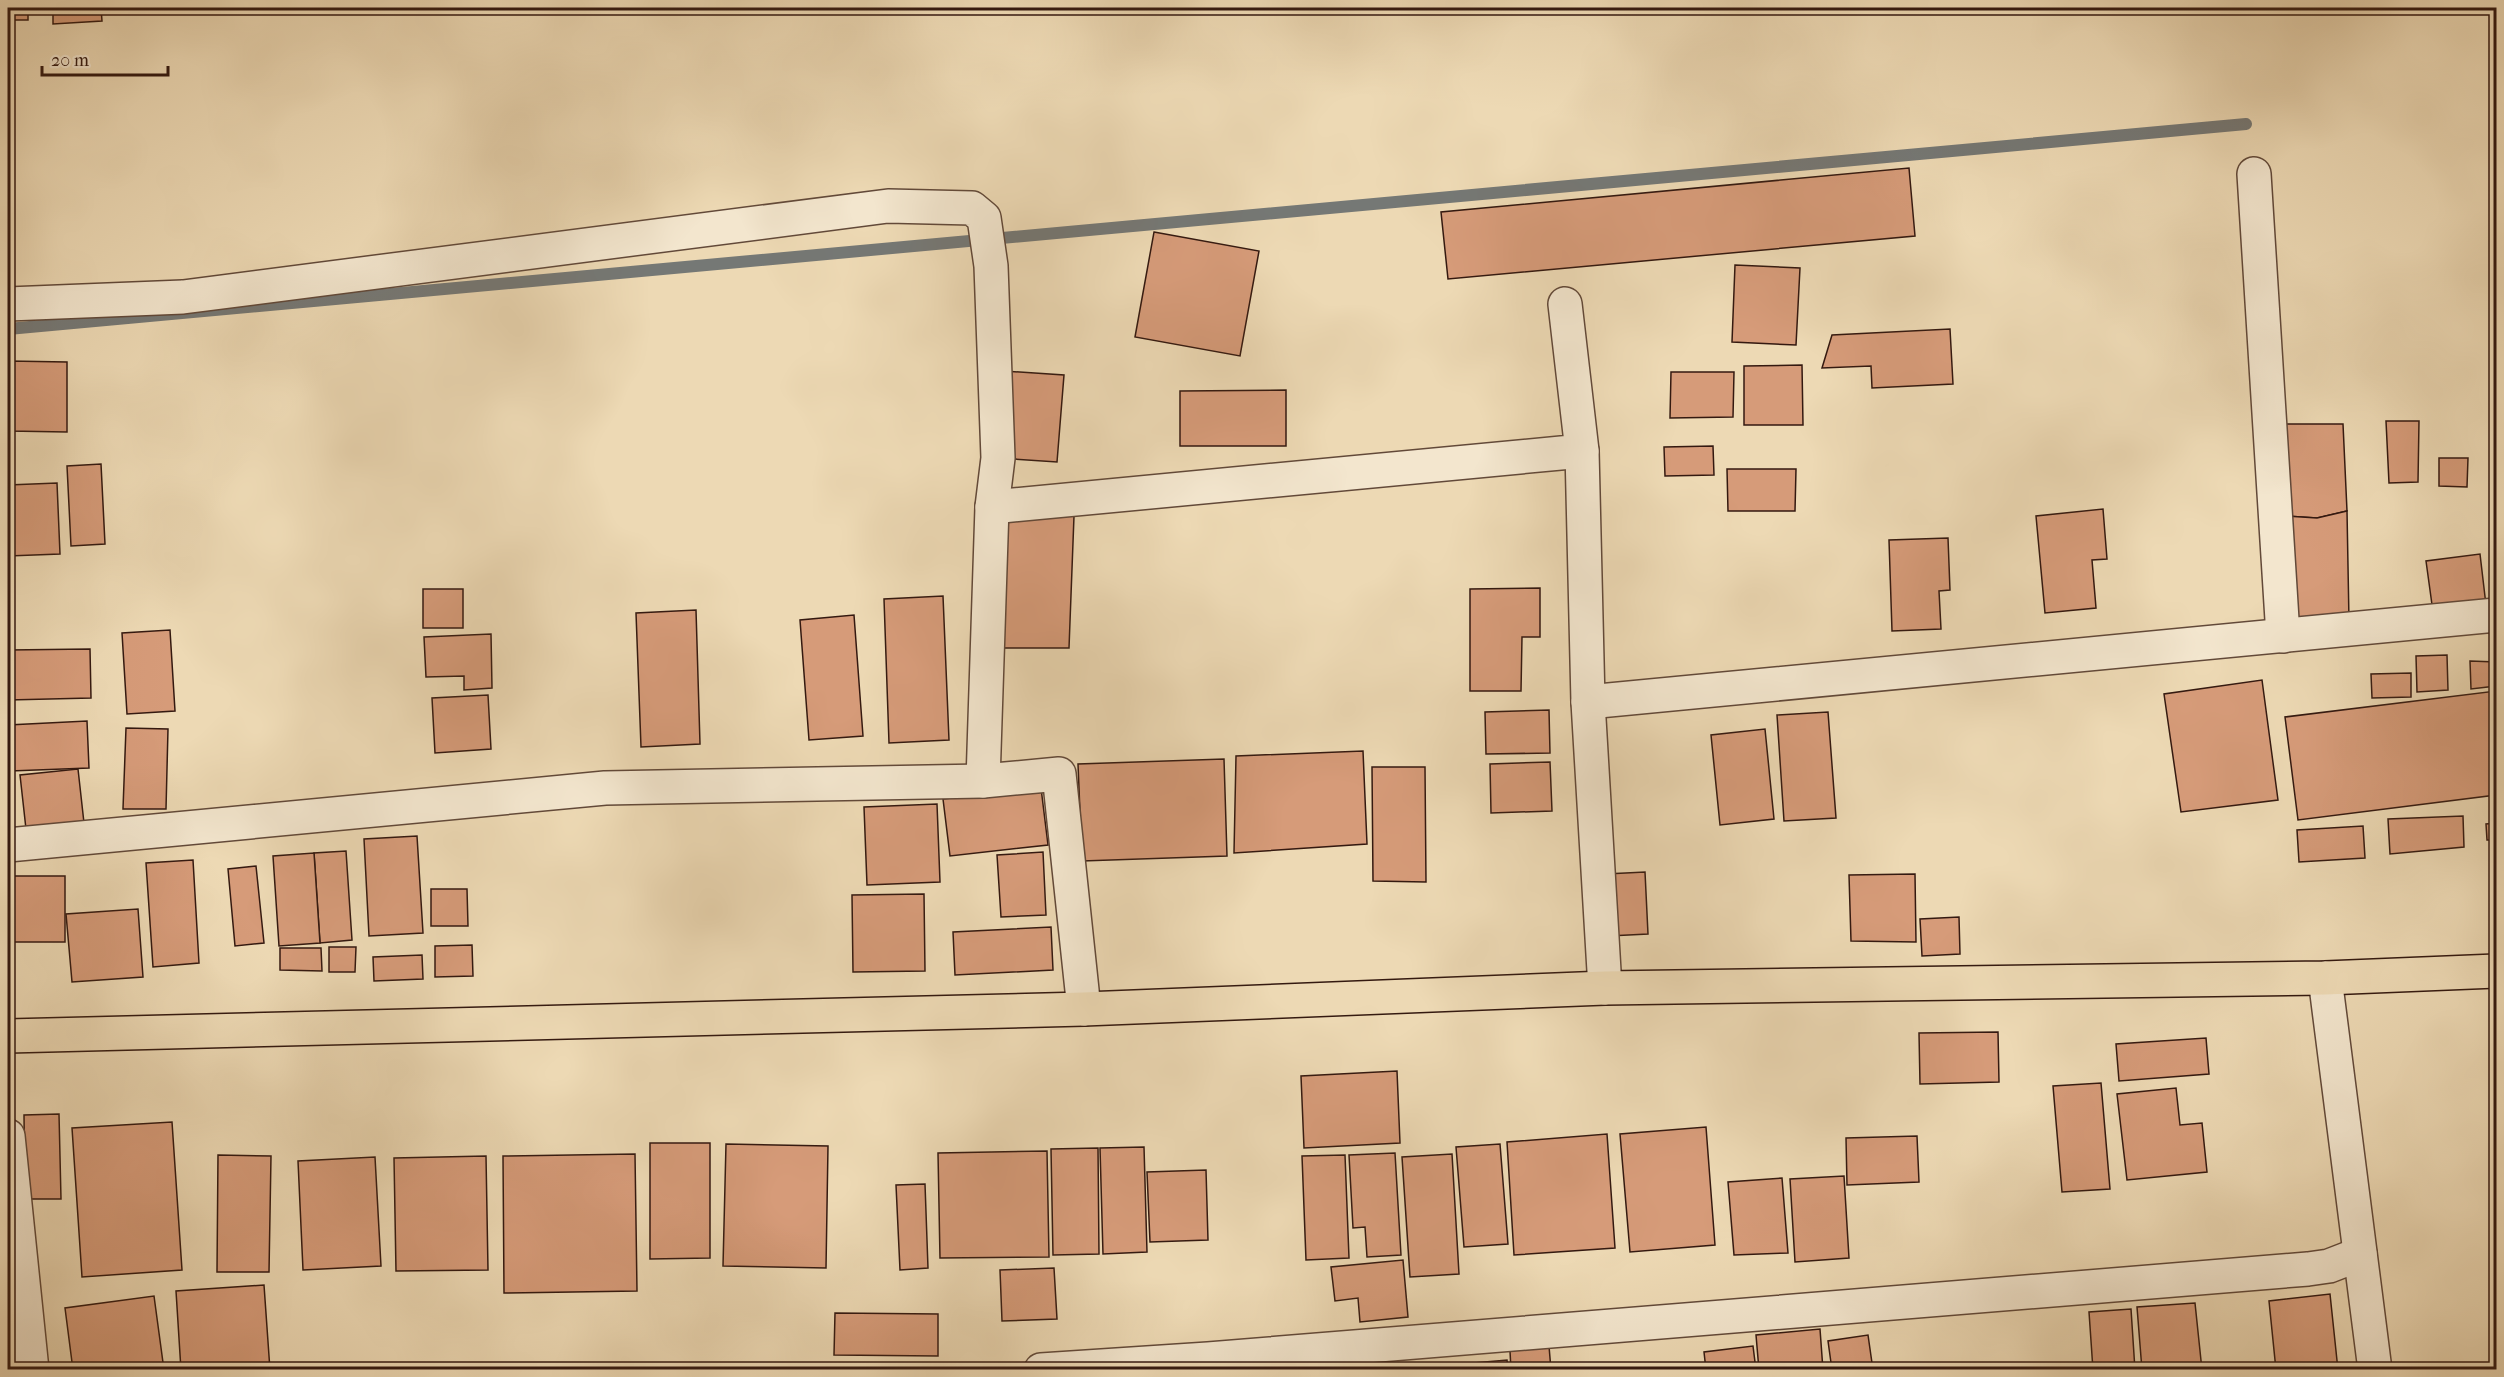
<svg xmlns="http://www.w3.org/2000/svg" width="2504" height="1377" viewBox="0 0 2504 1377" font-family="'IM FELL French Canon',serif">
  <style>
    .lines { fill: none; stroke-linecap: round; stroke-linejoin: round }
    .stream { stroke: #757875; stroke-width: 12 }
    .building { fill: #d69b79; stroke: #341910; stroke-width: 1.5 }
    .minor-casing { stroke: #624939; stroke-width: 36 }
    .primary-casing { stroke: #341910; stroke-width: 36 }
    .minor { stroke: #f3e6ce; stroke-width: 33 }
    .primary { stroke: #edd9b4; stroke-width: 33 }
  </style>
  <rect width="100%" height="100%" fill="#edd9b4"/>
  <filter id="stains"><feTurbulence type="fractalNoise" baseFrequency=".00333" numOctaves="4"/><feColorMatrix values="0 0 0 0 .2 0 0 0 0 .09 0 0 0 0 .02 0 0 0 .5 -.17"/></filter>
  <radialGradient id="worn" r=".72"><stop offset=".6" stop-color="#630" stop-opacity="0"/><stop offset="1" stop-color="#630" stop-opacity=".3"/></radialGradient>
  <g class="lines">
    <path class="stream" d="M8 329 2246 124"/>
  </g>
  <g class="building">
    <rect x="8" y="8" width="20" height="12"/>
    <path d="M53 8H101L102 21 53 24Z"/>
    <path d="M111 8H265V12L111 14Z"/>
    <path d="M1909 168 1915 236 1448 279 1441 212Z"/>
    <path d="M1154 232 1259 251 1240 356 1135 337Z"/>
    <path d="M1735 265 1800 268 1796 345 1732 342Z"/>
    <path d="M1950 329 1953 384 1872 388 1871 366 1822 368 1832 335Z"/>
    <path d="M8 361 67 362V432L8 431Z"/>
    <path d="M1802 365 1803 425H1744V366Z"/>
    <path d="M1004 371 1064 375 1057 462 998 458Z"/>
    <path d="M1671 372H1734L1733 417 1670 418Z"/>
    <path d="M1286 390V446H1180V391Z"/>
    <path d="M2386 421H2419L2418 482 2389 483Z"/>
    <path d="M2284 424H2343L2347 511 2317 518 2285 516Z"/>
    <path d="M1713 446 1714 475 1665 476 1664 447Z"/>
    <path d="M2439 458H2468L2467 487 2439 486Z"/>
    <path d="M101 464 105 544 71 546 67 466Z"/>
    <path d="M1727 469H1796L1795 511H1728Z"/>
    <path d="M57 483 60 554 8 556V485Z"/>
    <path d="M2103 509 2107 559 2092 560 2096 608 2045 613 2036 516Z"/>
    <path d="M2347 511 2349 621 2291 626 2285 516 2317 518Z"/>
    <path d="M994 516H1074L1069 648H995Z"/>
    <path d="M1948 538 1950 590 1939 591 1941 629 1892 631 1889 540Z"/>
    <path d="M2480 554 2486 605 2433 612 2426 561Z"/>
    <path d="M1540 588V637H1522L1521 691H1470V589Z"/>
    <rect x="423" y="589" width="40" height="39"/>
    <path d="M943 596 949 740 889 743 884 599Z"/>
    <path d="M696 610 700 744 641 747 636 613Z"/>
    <path d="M854 615 863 736 809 740 800 620Z"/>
    <path d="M170 630 175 711 127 714 122 633Z"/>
    <path d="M491 634 492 688 464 690V676L426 677 424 637Z"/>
    <path d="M90 649 91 698 8 700V650Z"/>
    <path d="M2447 655 2448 690 2417 692 2416 656Z"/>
    <path d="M2470 661 2496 662V686L2471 689Z"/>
    <path d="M2411 673V697L2372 698 2371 674Z"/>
    <path d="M2262 680 2278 800 2181 812 2164 694Z"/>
    <path d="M2496 691V795L2298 820 2285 717Z"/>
    <path d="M488 695 491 749 435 753 432 698Z"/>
    <path d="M1549 710 1550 753 1486 754 1485 712Z"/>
    <path d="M1828 712 1836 818 1784 821 1777 715Z"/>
    <path d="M87 721 89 768 10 771 8 725Z"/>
    <path d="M126 728 168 729 166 809H123Z"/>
    <path d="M1765 729 1774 819 1720 825 1711 735Z"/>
    <path d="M1363 751 1367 844 1234 853 1236 756Z"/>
    <path d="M1224 759 1227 856 1082 861 1078 764Z"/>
    <path d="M1550 762 1552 811 1491 813 1490 764Z"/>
    <path d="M1372 767H1425L1426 882 1373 881Z"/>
    <path d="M78 769 84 823 26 829 20 775Z"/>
    <path d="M1041 788 1048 845 950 856 943 799Z"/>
    <path d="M937 804 940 882 867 885 864 807Z"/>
    <path d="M2463 816 2464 847 2390 854 2388 819Z"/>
    <path d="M2496 823V840H2487L2486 824Z"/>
    <path d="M2363 826 2365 858 2299 862 2297 830Z"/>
    <path d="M417 836 423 933 369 936 364 839Z"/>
    <path d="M346 851 352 940 320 943 314 853Z"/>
    <path d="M1043 852 1046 915 1001 917 997 855Z"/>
    <path d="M314 853 320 943 279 946 273 856Z"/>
    <path d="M193 860 199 963 153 967 146 863Z"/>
    <path d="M256 866 264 943 235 946 228 869Z"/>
    <path d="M1645 872 1648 934 1609 936 1606 874Z"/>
    <path d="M1915 874 1916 942 1851 941 1849 875Z"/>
    <rect x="8" y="876" width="57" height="66"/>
    <path d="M431 889H467L468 926H431Z"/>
    <path d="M924 894 925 971 853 972 852 895Z"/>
    <path d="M138 909 143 977 72 982 66 914Z"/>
    <path d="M1959 917 1960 954 1922 956 1920 919Z"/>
    <path d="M1051 927 1053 970 955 975 953 932Z"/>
    <path d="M472 945 473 976 435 977V946Z"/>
    <path d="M329 947H356L355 972H329Z"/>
    <path d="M280 948H321L322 971 280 970Z"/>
    <path d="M422 955 423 979 374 981 373 957Z"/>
    <path d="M1998 1032 1999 1082 1920 1084 1919 1033Z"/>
    <path d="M2206 1038 2209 1074 2119 1081 2116 1044Z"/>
    <path d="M1397 1071 1400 1143 1304 1148 1301 1076Z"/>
    <path d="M2101 1083 2110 1189 2062 1192 2053 1086Z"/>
    <path d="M2176 1088 2180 1125 2202 1123 2207 1172 2127 1180 2117 1094Z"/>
    <path d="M59 1114 61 1199H25L24 1115Z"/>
    <path d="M172 1122 182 1270 82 1277 72 1128Z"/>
    <path d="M1706 1127 1715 1245 1630 1252 1620 1134Z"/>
    <path d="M1607 1134 1615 1248 1514 1255 1507 1142Z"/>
    <path d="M1917 1136 1919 1182 1847 1185 1846 1138Z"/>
    <path d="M650 1143H710V1258L650 1259Z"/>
    <path d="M726 1144 828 1146 826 1268 723 1266Z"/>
    <path d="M1500 1144 1508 1244 1464 1247 1456 1147Z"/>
    <path d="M1144 1147 1147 1252 1103 1254 1100 1148Z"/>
    <path d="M1098 1148 1099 1254 1053 1255 1051 1149Z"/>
    <path d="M1047 1151 1049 1257 940 1258 938 1153Z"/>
    <path d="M1395 1153 1401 1255 1367 1257 1365 1227 1353 1228 1349 1155Z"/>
    <path d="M635 1154 637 1291 504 1293 503 1156Z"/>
    <path d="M1452 1154 1459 1274 1410 1277 1402 1157Z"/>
    <path d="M218 1155 271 1156 269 1272H217Z"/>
    <path d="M1345 1155 1349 1258 1306 1260 1302 1156Z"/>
    <path d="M486 1156 488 1270 396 1271 394 1158Z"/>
    <path d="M375 1157 381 1266 303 1270 298 1161Z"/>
    <path d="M1206 1170 1208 1240 1150 1242 1147 1172Z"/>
    <path d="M1844 1176 1849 1258 1795 1262 1790 1179Z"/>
    <path d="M1782 1178 1788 1253 1734 1255 1728 1182Z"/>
    <path d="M925 1184 928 1268 900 1270 896 1185Z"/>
    <path d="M1403 1260 1408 1317 1360 1322 1358 1298 1335 1301 1331 1267Z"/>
    <path d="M1054 1268 1057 1319 1002 1321 1000 1270Z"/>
    <path d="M264 1285 270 1370H181L176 1291Z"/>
    <path d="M2330 1294 2338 1370H2276L2269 1301Z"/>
    <path d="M154 1296 164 1370H73L65 1308Z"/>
    <path d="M2195 1303 2202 1370H2142L2137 1307Z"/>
    <path d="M2131 1309 2135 1370H2093L2089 1312Z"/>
    <path d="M835 1313 938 1314V1356L834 1355Z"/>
    <path d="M1820 1329 1823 1370H1759L1756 1335Z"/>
    <path d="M1868 1335 1873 1370H1832L1828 1341Z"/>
    <path d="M1549 1346 1551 1370H1511L1510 1351Z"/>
    <path d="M1753 1346 1756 1370H1706L1704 1352Z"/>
    <path d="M1507 1360 1508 1370H1475L1474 1363Z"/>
    <path d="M1423 1364V1370H1375V1367Z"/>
  </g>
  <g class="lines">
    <g class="minor-casing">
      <g id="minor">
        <path d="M2254 174 2283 636"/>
        <path d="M8 304 183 297 888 206 972 208 984 218 991 266 998 458 992 507 983 781"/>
        <path d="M1582 451 1588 702 1605 988"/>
        <path d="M992 507 1582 451 1565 304"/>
        <path d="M1588 702 2496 615"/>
        <path d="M8 845 605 788 983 781 1059 774 1084 1009"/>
        <path d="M2325 978 2375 1370"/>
        <path d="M8 1136 32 1370"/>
        <path d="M1041 1370 1208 1359 2308 1269 2329 1266 2360 1254"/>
      </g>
    </g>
    <g class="primary-casing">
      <path id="primary" d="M8 1036 1084 1009 1605 988 2325 978 2496 971"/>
    </g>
    <use href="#minor" class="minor"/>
    <use href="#primary" class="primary"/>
  </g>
  <rect width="2504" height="1377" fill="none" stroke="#edd9b4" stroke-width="30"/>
  <rect x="9" y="9" width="2486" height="1359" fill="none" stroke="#341910" stroke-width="3"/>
  <rect x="15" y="15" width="2474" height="1347" fill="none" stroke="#341910" stroke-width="1.5"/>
  <path d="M42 66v9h126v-9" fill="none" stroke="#341910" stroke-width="3"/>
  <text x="51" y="66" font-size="18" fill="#341910" stroke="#f3e6ce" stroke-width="4.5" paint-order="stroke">20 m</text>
  <rect width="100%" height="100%" filter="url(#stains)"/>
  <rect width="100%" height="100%" fill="url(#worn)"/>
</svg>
